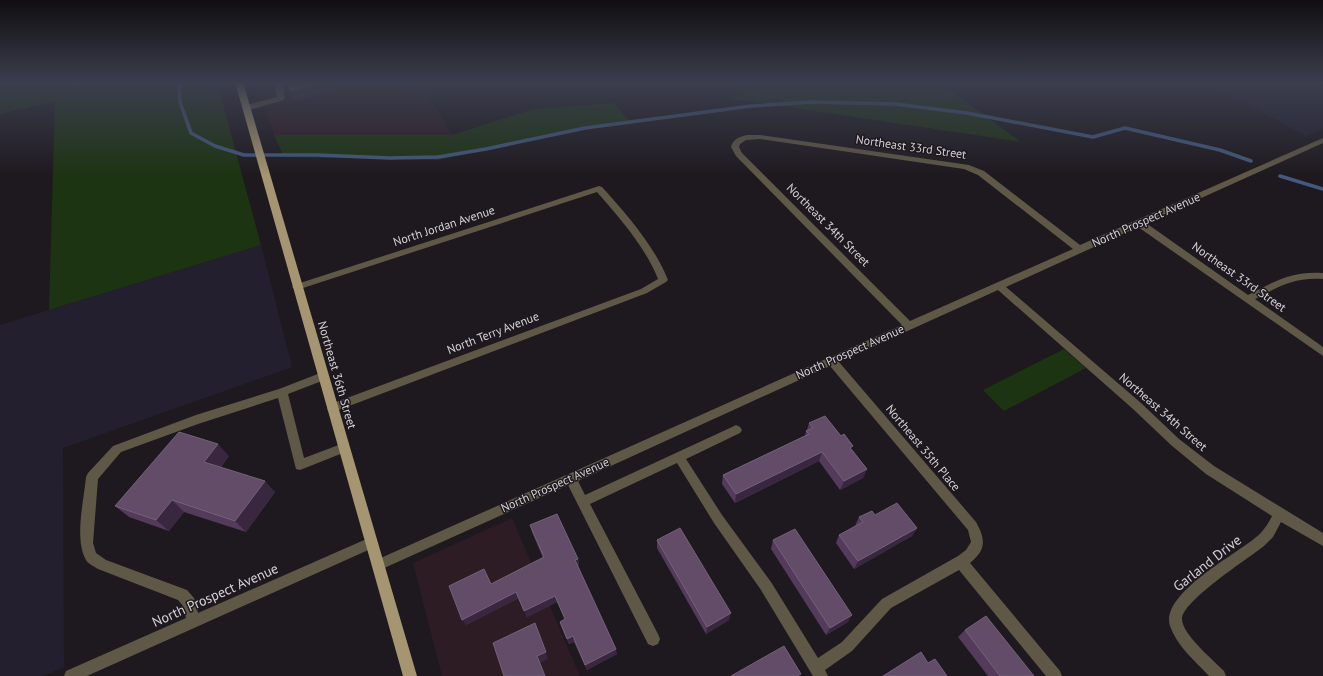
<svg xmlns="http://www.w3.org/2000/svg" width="1323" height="676" viewBox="0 0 1323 676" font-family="'PT Sans',sans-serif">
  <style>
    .commercial { fill: #2d1c23 }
    .education { fill: #231f2f }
    .green { fill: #1d3412 }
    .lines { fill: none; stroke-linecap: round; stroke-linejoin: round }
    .stream { stroke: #435a7e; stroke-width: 3.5 }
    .minor { fill: #5f5846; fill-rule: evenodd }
    .major { fill: #a59570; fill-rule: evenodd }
    .wall { fill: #543b5b }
    .shaded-wall { fill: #38273e }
    .building { fill: #624c68; stroke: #74617a }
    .labels { text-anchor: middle; stroke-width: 3; stroke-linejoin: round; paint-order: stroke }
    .street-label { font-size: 12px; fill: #d5d2d6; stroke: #1e191f }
    .near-street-label { font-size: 14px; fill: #d5d2d6; stroke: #1e191f }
  </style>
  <rect width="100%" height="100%" fill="#1e191f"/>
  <g class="commercial">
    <path d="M256 82H420L452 135H274Z"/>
    <path d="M512 518 580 676H442L413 563Z"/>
  </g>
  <g class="education">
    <path d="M1206 82H1323V128L1306 136Z"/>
    <path d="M261 245 292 367 63 448 64 667 43 676H0V325Z"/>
  </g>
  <g class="green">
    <path d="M0 82H217L261 245 49 310 55 101 0 114Z"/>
    <path d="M773 82H938L1021 142 729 98 775 84Z"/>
    <path d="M614 103 630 122 587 129 438 160 284 157 274 135H452L534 109Z"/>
    <path d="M1064 349 1086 368 1004 411 983 390Z"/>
  </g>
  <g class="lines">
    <g class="stream">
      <path d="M68 82 72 85 83 82"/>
      <path d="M179 82 180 102 191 133 215 146 244 155H318L390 158 438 157 486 149 585 128 751 106 811 102 895 104 967 113 1093 137 1125 128 1220 150 1251 161"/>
      <path d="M1280 176 1323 189"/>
    </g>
    <g class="minor">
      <path d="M274 82H282L285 98 284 100 249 110H243V106L277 97Z"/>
      <path d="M747 135H760L969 165 984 171 1080 245 1323 138V143L1146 223 1248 295C1275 281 1292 271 1323 273V279C1294 277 1280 286 1255 299L1323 347V356L1138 227 1006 287 1141 403 1179 439 1214 466 1323 533V546L1281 522 1273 537 1264 546C1249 558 1182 601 1182 619 1182 634 1213 660 1224 671L1226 676H1209C1195 661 1177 646 1170 626 1160 594 1235 555 1255 538 1263 532 1268 524 1272 516L1206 474 1171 445 1133 409 998 290 839 362 976 522C986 540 986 550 970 563L1060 671 1062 676H1046L959 570 891 608 852 651 825 670 828 676H813L761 590 714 523 677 463 590 504 658 634 660 639 658 644 653 646 648 644 568 485 382 569 378 571 374 569 372 565 374 561 902 325 736 156 731 147C733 139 739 137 747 135ZM760 139 964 169 978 175 1073 249 910 321 742 153 739 147 740 144 746 140ZM830 366 968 530 971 542 966 550 958 556 882 599 842 642 818 658 771 582 722 515 686 459 740 433 742 430 740 427 736 425 732 427 585 495 578 481Z"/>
      <path d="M599 186 602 187C627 215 654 245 668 280L666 282 647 293 336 411 332 412 328 411 327 408 328 405 641 289 658 279C646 248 619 217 597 192L300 289H294L292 287 294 285Z"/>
      <path d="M323 372 327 373 328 376 327 379 288 394 304 458 344 443 348 445 350 448 348 451 300 470 296 469 278 398 198 424 121 452 98 479 93 543 96 553 106 560 187 590 194 598 198 613 371 537 375 539 377 543 375 547 87 676H64L66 671 186 618 183 606 178 600 98 569C94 566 88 564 86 560 74 539 84 500 86 477L88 473 113 446 196 415 279 389Z"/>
    </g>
    <path class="major" d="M235 82H243L417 676H403Z"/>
  </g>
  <g class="wall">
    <path d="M809 423 852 449 867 469 863 478 840 490 819 461 735 503 722 484 723 475 805 436 806 431 807 430Z"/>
    <path d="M229 456 221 467 275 492 246 532 184 512 169 531 129 517 115 506Z"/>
    <path d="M875 515 917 528 912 536 854 569 836 543 839 535 855 526 859 517Z"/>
    <path d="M530 525 578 559 579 565 577 566 617 654 587 670 574 642 569 644 562 628 560 622 565 619 557 602 527 617 519 598 466 625 491 584 543 558 532 532Z"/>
    <path d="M657 540 729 620 706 634 657 548Z"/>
    <path d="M773 540 848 622 826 635 771 549Z"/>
    <path d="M965 630 1034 676H988L958 637Z"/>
  </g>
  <g class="shaded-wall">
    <path d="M324 82H331L335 90 294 101 290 91Z"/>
    <path d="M218 444 229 456 215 474 204 462Z"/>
    <path d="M822 452 819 461 735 503 736 494Z"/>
    <path d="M867 469 863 478 840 490 844 481Z"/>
    <path d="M265 481 275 492 246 532 235 521Z"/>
    <path d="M172 500 184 512 169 531 156 520Z"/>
    <path d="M917 528 912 536 854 569 858 561Z"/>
    <path d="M578 559 579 565 576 566 575 560Z"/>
    <path d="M516 592 519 598 466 625 462 620Z"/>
    <path d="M555 596 557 602 527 617 524 611Z"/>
    <path d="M731 613 729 620 706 634 707 627Z"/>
    <path d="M852 615 848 622 826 635 830 628Z"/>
    <path d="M535 623 548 659 540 663 537 656Z"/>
    <path d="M573 636 574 642 569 644 567 639Z"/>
    <path d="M616 649 617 654 587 670 585 665Z"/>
  </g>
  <g class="building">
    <path d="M287 82H324L290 91Z"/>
    <path d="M825 416 841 436 844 434 853 446 850 448 867 469 844 481 822 452 736 494 723 475 809 434 806 431 813 428 809 423Z"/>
    <path d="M179 432 218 444 204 462 265 481 235 521 172 500 156 520 115 506Z"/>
    <path d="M897 503 917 528 858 561 839 535 863 522 859 517 872 511 875 515Z"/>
    <path d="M557 514 578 559 575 560 616 649 585 665 573 636 567 639 560 622 565 619 555 596 524 611 516 592 462 620 449 586 484 569 491 584 544 557 530 525Z"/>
    <path d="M680 528 731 613 707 627 657 540Z"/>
    <path d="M795 529 852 615 830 628 773 540Z"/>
    <path d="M986 616 1034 676H1000L965 630Z"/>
    <path d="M535 623 546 652 537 656 545 676H504L493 643Z"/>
    <path d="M784 646 801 674 797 676H731Z"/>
    <path d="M921 652 928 663 935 659 947 676H883Z"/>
  </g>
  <linearGradient id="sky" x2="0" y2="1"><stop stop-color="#100e11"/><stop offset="0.47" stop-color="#3b3e4d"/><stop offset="1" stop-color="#3b3e4d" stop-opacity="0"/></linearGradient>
  <rect width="1323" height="176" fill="url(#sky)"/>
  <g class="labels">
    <g class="street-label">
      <text transform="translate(911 147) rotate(8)" y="4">Northeast 33rd Street</text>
      <text transform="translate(1146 220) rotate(-24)" y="4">North Prospect Avenue</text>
      <text transform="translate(828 225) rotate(45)" y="4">Northeast 34th Street</text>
      <text transform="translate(444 226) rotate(-18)" y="4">North Jordan Avenue</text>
      <text transform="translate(1239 277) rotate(35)" y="4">Northeast 33rd Street</text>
      <text transform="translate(493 333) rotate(-21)" y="4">North Terry Avenue</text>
      <text transform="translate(850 352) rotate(-24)" y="4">North Prospect Avenue</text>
      <text transform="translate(337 375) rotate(74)" y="4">Northeast 36th Street</text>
      <text transform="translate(1163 412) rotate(41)" y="4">Northeast 34th Street</text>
      <text transform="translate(923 448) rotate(50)" y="4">Northeast 35th Place</text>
      <text transform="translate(555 485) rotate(-24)" y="4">North Prospect Avenue</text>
    </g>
    <g class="near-street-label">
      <text transform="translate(1207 563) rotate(-38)" y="5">Garland Drive</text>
      <text transform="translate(215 595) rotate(-24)" y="5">North Prospect Avenue</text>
    </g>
  </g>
</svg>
